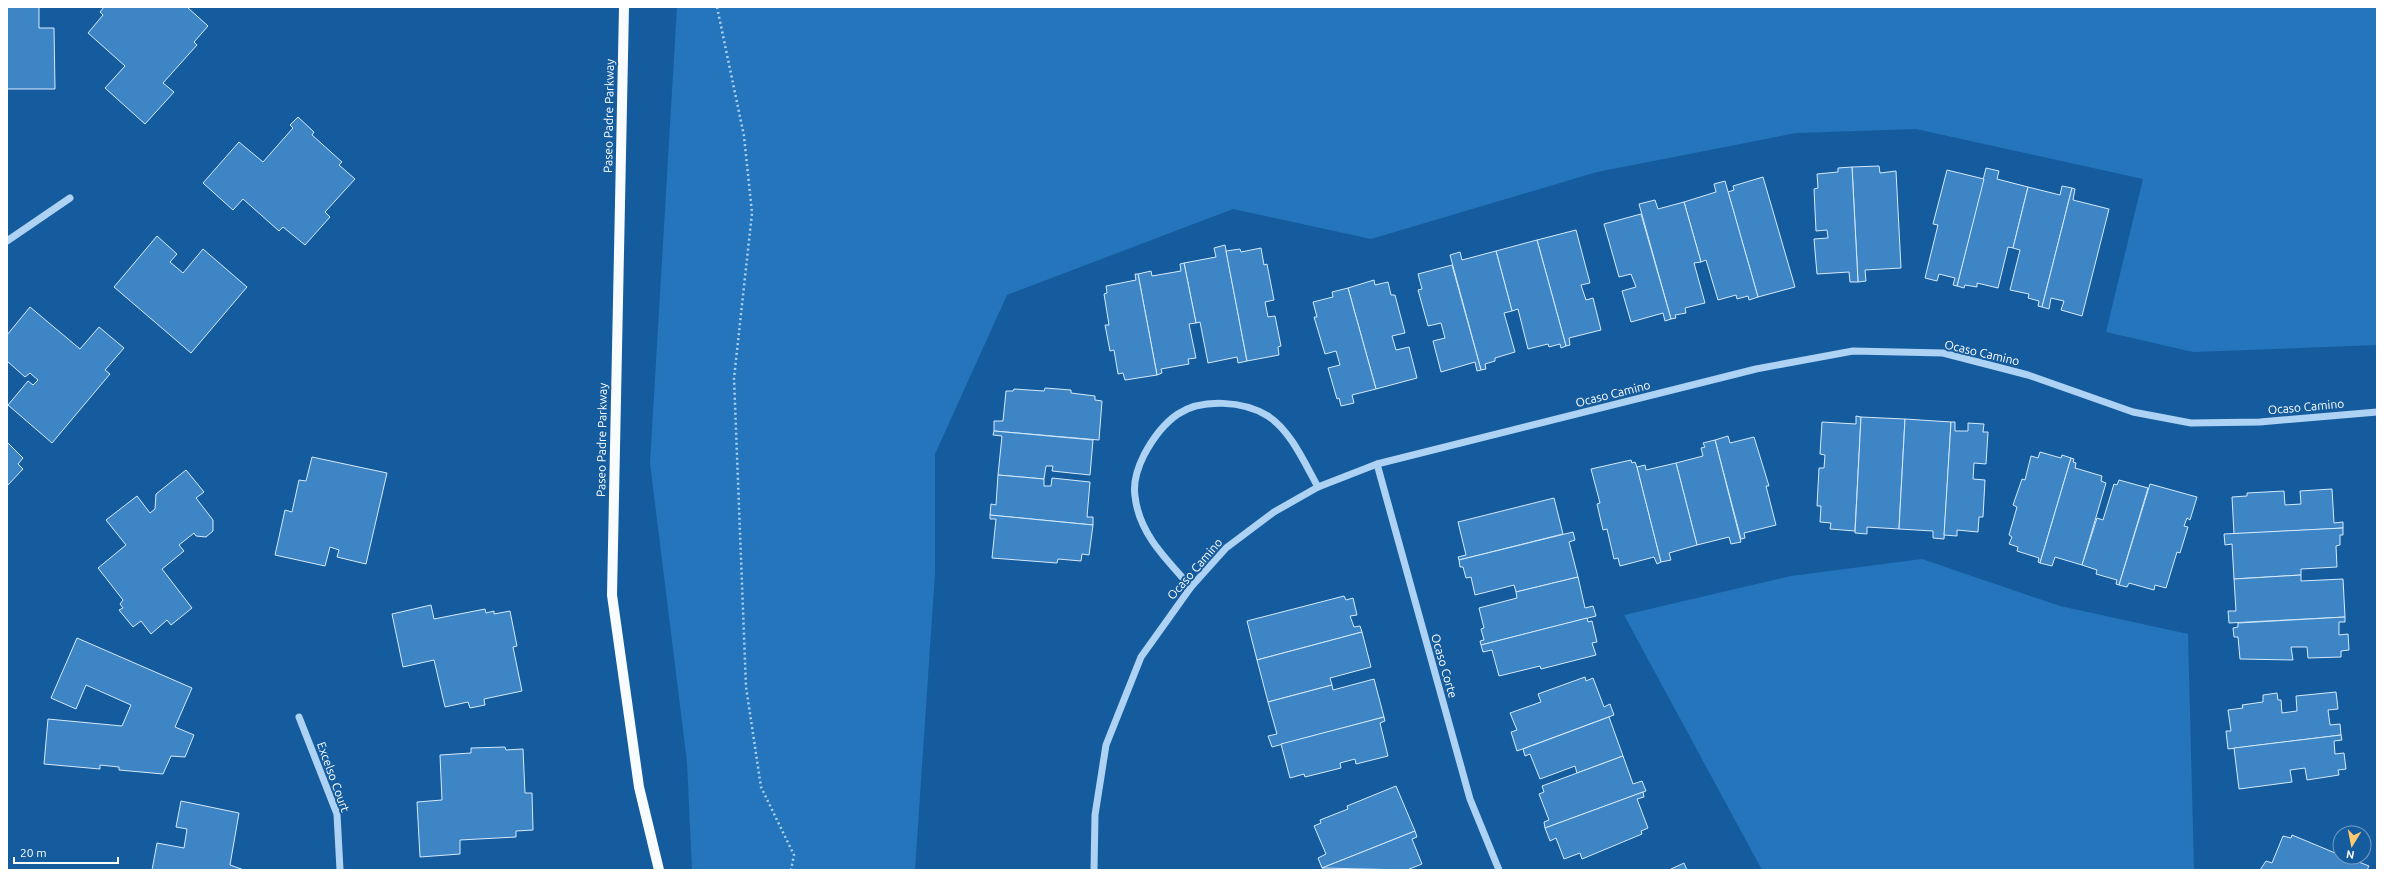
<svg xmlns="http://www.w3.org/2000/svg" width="2384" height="877" viewBox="0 0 2384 877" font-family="Ubuntu,sans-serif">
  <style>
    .green { fill: #2475bb }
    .building { fill: #3e85c5; stroke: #d5eafd }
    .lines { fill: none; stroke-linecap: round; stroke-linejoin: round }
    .path { stroke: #add2f3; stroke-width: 2.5; stroke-dasharray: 2 3; stroke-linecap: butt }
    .minor { stroke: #add2f3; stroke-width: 7 }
    .major { stroke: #f9fcff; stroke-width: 10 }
    .labels { text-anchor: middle; stroke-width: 4; stroke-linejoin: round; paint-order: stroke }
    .street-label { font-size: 12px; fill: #fff; stroke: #155c9e }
  </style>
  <rect width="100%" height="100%" fill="#155c9e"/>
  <g class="green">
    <path d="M677 7H2377V345L2193 352 2106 332 2143 179 1916 129 1796 133 1597 172 1371 239 1233 209 1007 295 935 454V573L915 870H692L687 762 650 463Z"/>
    <path d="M1922 559 2060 606 2188 634 2194 870H1762L1624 615 1791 576Z"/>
  </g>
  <g class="building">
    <path d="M7 7H39V28H54L55 89H7Z"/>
    <path d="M104 7H187L208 26 194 42 197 45 163 83 174 92 145 124 105 88 125 66 88 33 103 15 100 12Z"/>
    <path d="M298 117 314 132 312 135 342 162 339 165 355 179 325 212 330 217 305 245 283 227 279 231 243 199 233 210 203 183 239 142 263 162 293 128 290 125Z"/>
    <path d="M1879 166 1880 173 1896 171 1901 268 1865 270 1866 281 1858 282 1852 167Z"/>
    <path d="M1852 167 1858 282H1850L1849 272 1817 274 1814 239 1828 238 1827 230 1816 231 1814 189 1818 188 1817 174 1838 172V168Z"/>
    <path d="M1986 168 1999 171 1997 179 2028 187 2013 248 2008 247 1998 288 1977 283V287L1965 285 1964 288 1957 286Z"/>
    <path d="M1947 170 1984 179 1957 286 1953 285 1955 278 1939 274 1937 281 1925 278 1938 225 1933 224Z"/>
    <path d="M1763 177 1795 287 1758 297 1728 192 1734 190 1733 186Z"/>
    <path d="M1725 181 1758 297 1749 300 1748 296 1737 299 1736 295 1718 300 1706 260 1701 262 1684 202 1716 192 1714 184Z"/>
    <path d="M2062 186 2072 188 2042 307 2038 306 2039 301 2028 298 2029 294 2010 290 2020 250 2013 248 2028 187 2060 195Z"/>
    <path d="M2072 188 2075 189 2073 200 2109 209 2082 316 2061 310 2064 301 2051 298 2049 309 2042 307Z"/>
    <path d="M1655 200 1658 209 1684 202 1701 262 1694 263 1705 303 1685 308 1686 313 1675 315 1676 318 1671 319 1639 204Z"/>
    <path d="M1641 214 1671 319 1665 321 1663 313 1631 322 1622 291 1636 287 1631 274 1619 277 1604 224Z"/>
    <path d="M1576 230 1590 283 1581 285 1586 300 1593 298 1601 330 1569 338 1570 345 1566 346 1537 240Z"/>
    <path d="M157 236 177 254 170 262 183 273 203 249 247 287 191 353 114 287Z"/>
    <path d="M1537 240 1566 346 1561 348 1560 344 1549 347 1548 344 1528 349 1518 309 1512 311 1496 251Z"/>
    <path d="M1225 245 1247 361 1238 363 1237 357 1208 363 1200 322 1196 323 1184 263 1216 257 1214 248Z"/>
    <path d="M1261 248 1264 265 1267 264 1274 300 1265 302 1268 317 1275 316 1281 346 1278 347 1279 355 1247 361 1226 251 1240 249 1241 252Z"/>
    <path d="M1496 251 1512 311 1504 313 1515 352 1495 358V361L1485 364 1486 369 1481 370 1450 255 1460 252 1462 260Z"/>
    <path d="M1184 263 1196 323 1189 324 1196 358 1188 359 1189 364 1161 369 1162 373 1157 375 1138 274 1151 271 1152 276 1181 271 1180 264Z"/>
    <path d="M1452 265 1481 370 1477 371 1475 362 1441 372 1433 341 1445 338 1441 323 1428 326 1418 290 1422 289 1418 274Z"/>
    <path d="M1135 274H1138L1157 375 1125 380 1123 373 1118 374 1114 350 1110 351 1105 325H1109L1104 294 1107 293 1106 286 1136 280Z"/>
    <path d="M1374 280 1375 285 1388 282 1391 295H1395L1405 333 1392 336 1396 350 1409 347 1417 378 1376 389 1348 288Z"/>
    <path d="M1348 288 1376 389 1352 395 1354 403 1341 406 1339 398 1337 399 1328 368 1340 365 1336 351 1325 354 1314 317H1317L1313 302 1333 297 1332 292Z"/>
    <path d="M30 307 80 349 99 327 124 348 105 370 110 374 52 443 8 405 28 381 33 385 38 380 30 373 25 377 7 361V335Z"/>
    <path d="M1045 388 1071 390V393L1095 396V400L1102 401 1099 440 994 431V421H1003L1006 391H1013L1014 389 1044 391Z"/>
    <path d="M1856 416 1861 417 1855 531 1830 529 1831 523 1820 522 1821 506H1817L1819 468H1824L1825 455 1820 454 1822 422 1856 424Z"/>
    <path d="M1861 417 1905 419 1899 529 1867 527V534L1855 533Z"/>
    <path d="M1905 419 1951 422 1944 539 1933 538V531L1899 529Z"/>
    <path d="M1951 422H1955V431H1968V423L1984 424 1983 432H1988L1986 464 1974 463 1973 479 1985 480 1983 517H1979L1978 532 1957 530V536L1944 535Z"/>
    <path d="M994 431 1093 440 1090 475 1052 471 1053 466H1046L1044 479 998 475 1002 436 993 435Z"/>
    <path d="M1728 436 1730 443 1754 437 1769 486H1766L1776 525 1744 533 1745 538 1741 539 1715 440Z"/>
    <path d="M1715 440 1741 542 1731 544 1729 537 1697 545 1676 463 1703 456 1701 448 1705 447 1703 443Z"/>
    <path d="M7 442 23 458 18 464 23 469 7 486Z"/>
    <path d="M2040 452 2061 458 2062 455 2071 458 2040 563 2038 562 2039 558 2017 551 2018 547 2009 544 2012 537 2009 535 2017 507 2013 505 2022 479 2025 480 2031 456 2038 458Z"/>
    <path d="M312 457 387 473 366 564 337 557 339 550 330 547 325 566 275 555 285 510 292 512 299 480 306 481Z"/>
    <path d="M2071 458 2074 459 2073 462 2076 463 2075 468 2102 476 2101 481 2106 483 2082 565 2055 557 2052 566 2040 563Z"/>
    <path d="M1631 460 1632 463 1635 462 1637 467 1661 562 1657 564 1654 557 1620 566 1618 558 1614 559 1607 529 1603 530 1597 504 1600 503 1591 469Z"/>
    <path d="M1676 463 1697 545 1669 553 1671 560 1661 562 1637 467 1645 465 1646 470Z"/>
    <path d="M186 470 204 492 196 498 213 520V531L206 537 196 536 194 533 179 545 184 551 162 569 192 608 171 625 167 620 151 634 141 621 133 627 119 610 123 608 120 604 123 600 98 568 126 545 106 520 137 496 150 513 155 509 156 494Z"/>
    <path d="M998 475 1044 479V486H1051L1052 478 1090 482 1087 517H1093V525L990 515 991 504 996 505Z"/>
    <path d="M2119 480 2148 488 2119 585 2116 584 2117 580 2096 574 2097 570 2082 565 2097 518 2103 520 2114 484 2117 485Z"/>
    <path d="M2150 484 2197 497 2190 520 2187 518 2184 526 2188 527 2180 553 2177 552 2166 588 2155 585 2154 590 2129 583 2127 587 2119 585Z"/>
    <path d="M2332 489 2334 523 2343 522V528L2234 534 2232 497 2247 496V493L2284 491 2285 505 2301 504 2300 491Z"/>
    <path d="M1554 498 1563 534 1459 560 1458 557 1466 555 1458 522Z"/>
    <path d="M990 515 1093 525 1089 555 1082 554 1081 561 1058 559 1057 563 992 558 996 519H990Z"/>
    <path d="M2343 528V535H2340V545L2336 546 2337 567 2301 569V575L2234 579 2232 544 2225 545 2224 534Z"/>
    <path d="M1573 532 1575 540 1569 542 1578 577 1516 592 1514 585 1475 595 1471 577 1466 578 1463 567H1460L1459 560Z"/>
    <path d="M2301 575V581L2343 579 2345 617 2229 623 2228 611H2236L2234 579Z"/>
    <path d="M1578 577 1585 608 1593 606 1596 616 1481 645 1480 641 1484 640 1481 629 1484 628 1479 608 1517 598 1516 592Z"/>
    <path d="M1344 596 1346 600 1353 598 1357 615 1350 616 1354 627 1360 626 1362 632 1257 660 1247 621Z"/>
    <path d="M431 605 434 619 485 609 486 613 494 611V614L510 611 517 646 513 647 522 691 484 699 485 705 470 708 468 702 445 707 434 660 403 667 392 614Z"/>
    <path d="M2345 617V622H2339V635L2348 634 2349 650 2341 651V657L2308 658 2307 647H2291L2293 660 2240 659 2238 637H2234L2233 628 2238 627V623Z"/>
    <path d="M1587 618 1588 622 1592 621 1597 642 1592 643 1596 655 1541 669 1540 666 1499 676 1492 650 1483 652 1481 645Z"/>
    <path d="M1362 632 1371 667 1330 678 1332 685 1268 702 1257 660Z"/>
    <path d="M77 638 192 688 175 727 194 735 185 757 171 756 163 774 119 770V767L100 765V769L44 764 48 719 122 726 131 705 86 685 76 709 51 698Z"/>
    <path d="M1585 677 1586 681 1593 678 1604 707 1610 704 1614 715 1517 751 1511 732 1517 730 1510 713 1541 702 1538 694Z"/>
    <path d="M1374 679 1384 717 1272 747 1268 736 1277 734 1268 702 1332 685 1333 690Z"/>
    <path d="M2336 692 2338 709 2328 710 2330 725 2340 724 2341 735 2228 749 2226 731H2231L2228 710 2243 708 2242 705 2263 702V695L2277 693 2278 700H2281L2282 713 2297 711 2296 696Z"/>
    <path d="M1384 717 1385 721 1380 723 1388 756 1356 764 1355 759 1340 763 1341 768 1305 777 1304 774 1290 778 1281 744Z"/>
    <path d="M1609 717 1623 756 1577 773 1575 766 1540 779 1530 754 1525 756 1523 749Z"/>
    <path d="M2341 735 2342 740 2334 741 2335 754 2344 753 2346 769 2338 770 2339 775 2307 780 2305 768 2290 770 2292 782 2239 789 2234 748Z"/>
    <path d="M505 747 506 750 523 749 525 793H532L533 830 516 831V837L460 840V854L420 857 417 802 442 800 440 755 471 753V748Z"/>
    <path d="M1623 756 1633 784 1642 781 1646 791 1545 828 1544 822 1549 820 1539 794 1544 792 1542 786Z"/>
    <path d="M1396 786 1415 831 1322 868 1318 858 1326 854 1314 826 1321 823 1320 820 1348 809 1347 806Z"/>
    <path d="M1643 792 1644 797 1637 799 1648 828 1641 831 1642 834 1582 859 1580 853 1564 859 1556 838 1550 841 1545 828Z"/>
    <path d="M181 801 239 813 230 865 244 870H152L157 843 184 848 187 829 176 827Z"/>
    <path d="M1415 831 1417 837 1412 839 1422 864 1407 870 1322 868Z"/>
    <path d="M2292 835 2340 855V857H2346L2369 866 2367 870H2260L2266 861 2272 863 2283 836 2291 838Z"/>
    <path d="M1684 863 1687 870H1669Z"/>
  </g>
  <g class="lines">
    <path class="path" d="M717 7 744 136 752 213 734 378 746 687 761 787 794 855 791 870"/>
    <g class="minor">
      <path d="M7 241 70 198"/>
      <path d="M1377 464 1470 799 1499 870"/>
      <path d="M1191 587C1167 560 1139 534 1135 496 1133 483 1138 467 1144 455 1152 440 1163 424 1178 414 1202 398 1244 401 1268 416 1291 431 1305 464 1318 487"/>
      <path d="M299 717 337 814 340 870"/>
      <path d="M1094 870 1095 815 1106 745 1141 657 1191 587 1226 548 1274 512 1318 487 1377 464 1756 369 1853 351 1943 353 2028 375 2133 412 2191 423 2260 422 2377 412"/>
    </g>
    <path class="major" d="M624 7 612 595 639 787 659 870"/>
  </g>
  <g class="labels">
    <g class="street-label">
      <text transform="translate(609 116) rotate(-89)" y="4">Paseo Padre Parkway</text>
      <text transform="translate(1982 353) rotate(13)" y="4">Ocaso Camino</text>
      <text transform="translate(1613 394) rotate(-14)" y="4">Ocaso Camino</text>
      <text transform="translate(2306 407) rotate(-5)" y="4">Ocaso Camino</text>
      <text transform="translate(602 440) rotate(-89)" y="4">Paseo Padre Parkway</text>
      <text transform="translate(1195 569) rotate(-49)" y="4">Ocaso Camino</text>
      <text transform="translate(1444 666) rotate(74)" y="4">Ocaso Corte</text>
      <text transform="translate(333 777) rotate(70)" y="4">Excelso Court</text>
    </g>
  </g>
  <rect width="2384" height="877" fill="none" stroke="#ffffff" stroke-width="16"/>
  <g transform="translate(2352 845) rotate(190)"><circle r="19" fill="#155c9e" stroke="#739dc5"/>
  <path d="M0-3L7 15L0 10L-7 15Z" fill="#ffca6f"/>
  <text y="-6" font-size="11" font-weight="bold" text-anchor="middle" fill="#ffffff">N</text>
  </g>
  <path d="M14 857v6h104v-6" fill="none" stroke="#ffffff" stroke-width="2"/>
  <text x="20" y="857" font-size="12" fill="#ffffff" stroke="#155c9e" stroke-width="3" paint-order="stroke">20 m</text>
</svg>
